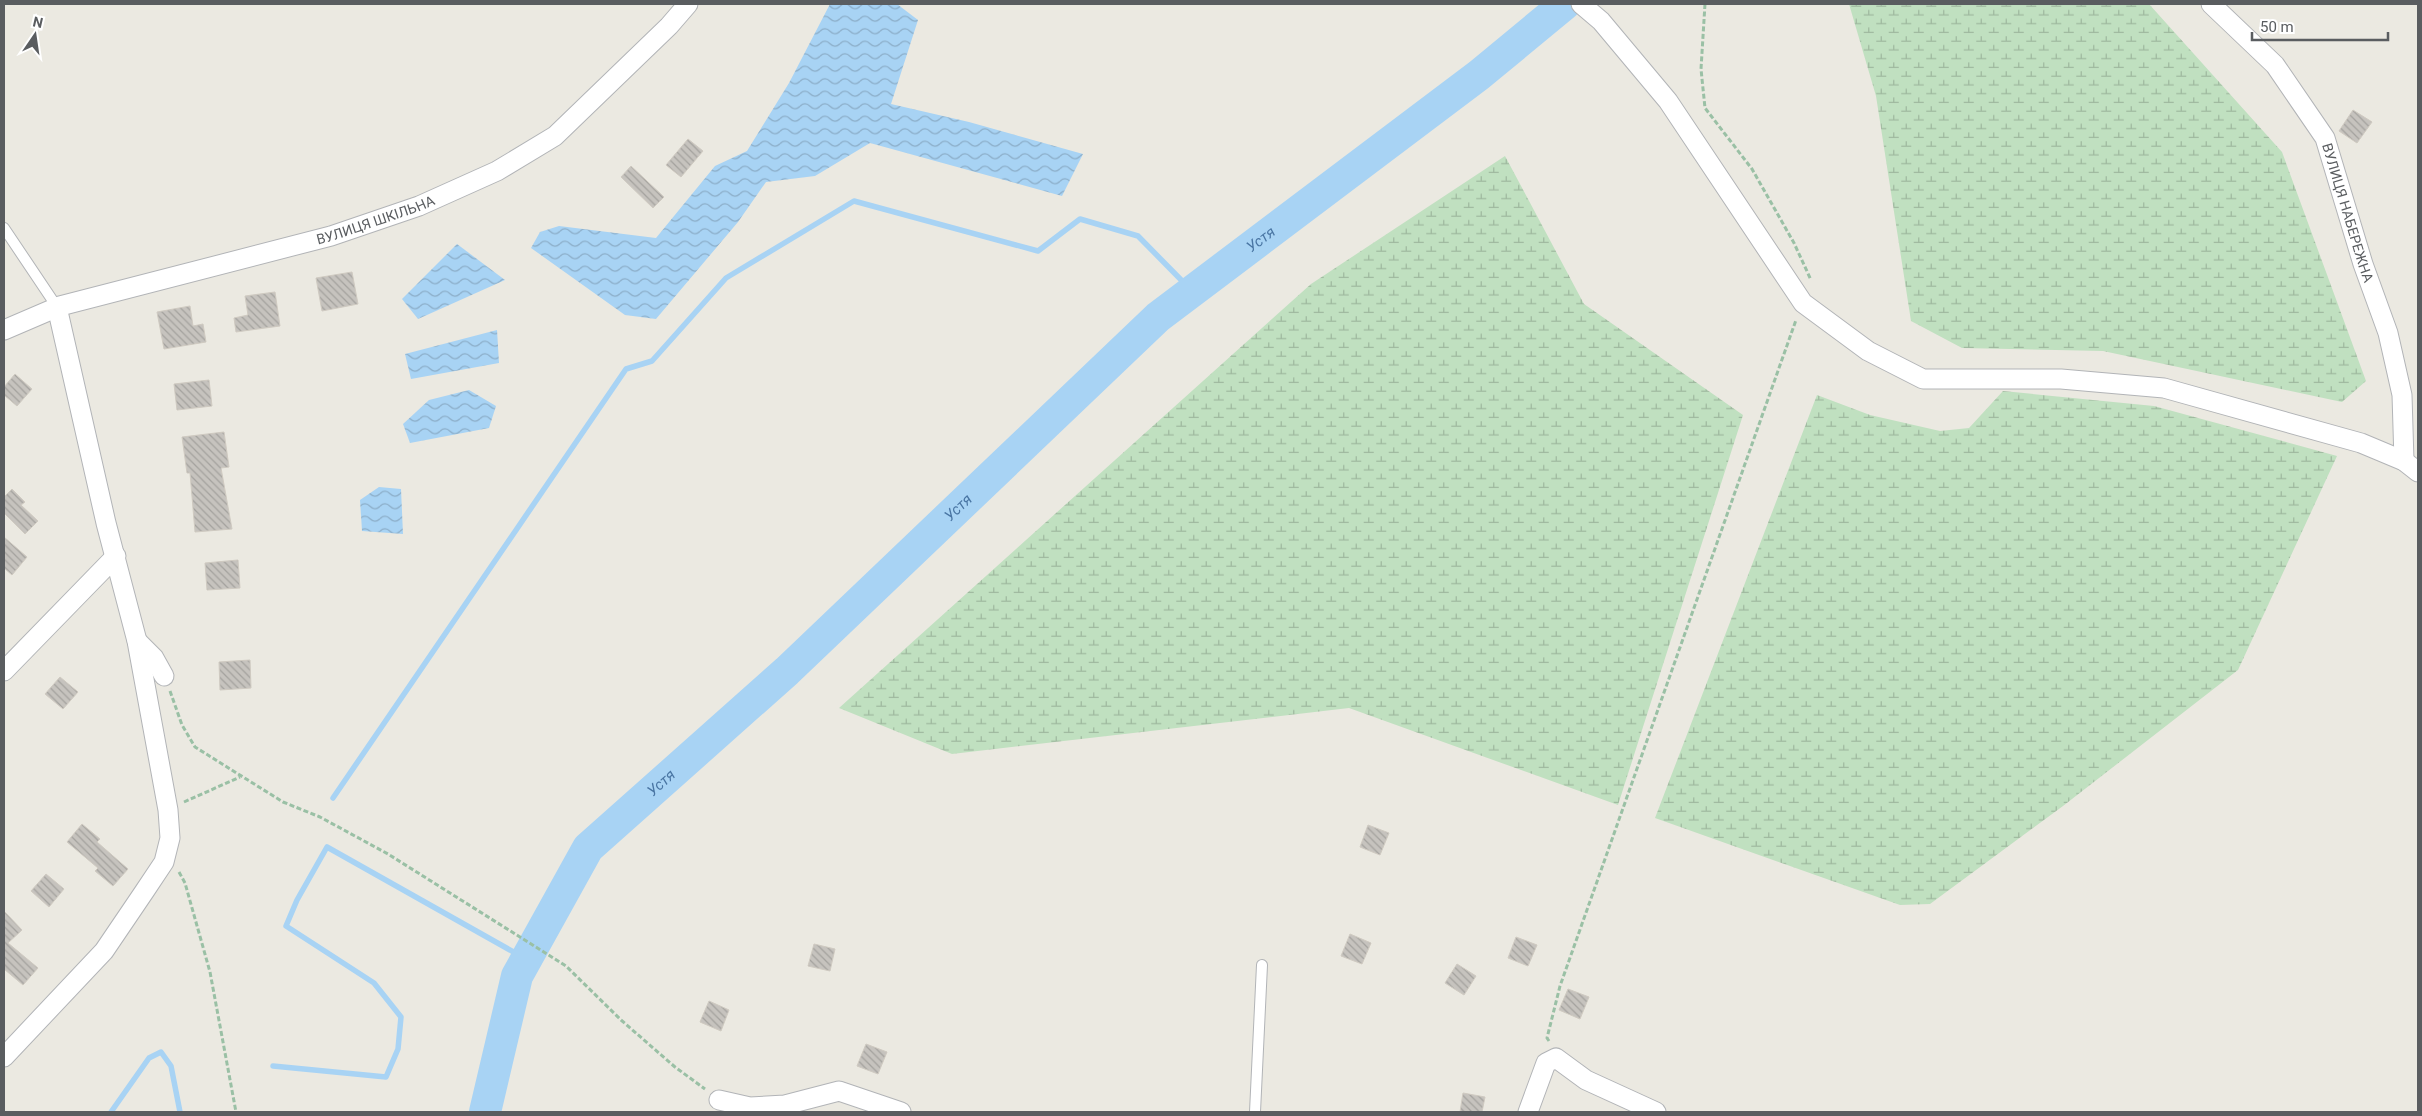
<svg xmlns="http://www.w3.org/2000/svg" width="2422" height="1116" viewBox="0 0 2422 1116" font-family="Roboto,sans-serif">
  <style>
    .wetland { fill: url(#wetland-marsh) }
    .water { fill: url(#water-waves) }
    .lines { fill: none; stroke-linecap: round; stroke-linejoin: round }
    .stream { stroke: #a8d3f4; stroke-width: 5.5 }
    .river { stroke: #a8d3f4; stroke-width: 32 }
    .building { fill: url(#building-back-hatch); stroke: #cfcac1 }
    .service-casing { stroke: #b2b4b7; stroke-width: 12 }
    .minor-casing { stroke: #b2b4b7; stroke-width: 21 }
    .path { stroke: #9ac0a5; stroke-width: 3; stroke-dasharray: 5 2.5; stroke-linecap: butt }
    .service { stroke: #fff; stroke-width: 10 }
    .minor { stroke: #fff; stroke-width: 19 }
    .labels { text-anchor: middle; stroke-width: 5; stroke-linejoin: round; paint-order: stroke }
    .street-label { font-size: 14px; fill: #5a5d60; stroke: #fff }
    .water-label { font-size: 15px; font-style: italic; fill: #4975a3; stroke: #fff }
  </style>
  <defs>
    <pattern id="wetland-marsh" width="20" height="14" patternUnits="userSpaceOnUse" patternTransform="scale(1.25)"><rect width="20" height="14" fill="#c0e0c0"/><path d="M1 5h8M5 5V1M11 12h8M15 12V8" fill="none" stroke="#9fb99f"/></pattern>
    <pattern id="water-waves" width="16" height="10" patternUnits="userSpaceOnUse" patternTransform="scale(1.25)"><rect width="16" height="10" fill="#a8d3f4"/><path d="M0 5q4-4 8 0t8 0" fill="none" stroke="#8caec9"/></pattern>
    <pattern id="building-back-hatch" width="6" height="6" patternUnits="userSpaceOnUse" patternTransform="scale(1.25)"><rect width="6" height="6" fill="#c6c3be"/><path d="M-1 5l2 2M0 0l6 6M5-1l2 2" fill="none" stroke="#a4a29e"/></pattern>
  </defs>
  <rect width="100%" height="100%" fill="#ebe9e1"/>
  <g class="wetland">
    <path d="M1849 4H2149L2282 152 2366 381 2342 402 2103 351 1962 348 1911 321 1876 96Z"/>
    <path d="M1505 156 1584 304 1743 415 1618 805 1349 708 952 754 839 708 1311 284Z"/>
    <path d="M2003 391 2154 406 2337 456 2238 670 2063 806 1930 904 1900 905 1655 818 1817 395 1870 415 1940 431 1969 428Z"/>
  </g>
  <g class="water">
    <path d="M830 4H897L918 20 891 104 969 122 1083 154 1062 196 870 143 815 176 766 182 738 222 656 319 625 315 531 248 540 232 559 226 656 238 715 166 747 151 789 83Z"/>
    <path d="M457 244 505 280 418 319 402 299Z"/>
    <path d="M497 330 499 363 411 379 405 354Z"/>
    <path d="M469 390 496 406 489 428 410 443 403 424 429 400Z"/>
    <path d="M379 487 401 489 403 534 362 531 360 500Z"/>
  </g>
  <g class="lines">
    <g class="stream">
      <path d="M333 798 626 369 652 361 726 278 854 201 1038 251 1080 219 1138 236 1192 291"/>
      <path d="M273 1066 386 1077 398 1049 401 1017 374 983 286 926 297 900 327 847 526 959"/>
      <path d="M111 1112 149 1058 161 1052 171 1066 180 1112"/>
    </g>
    <path class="river" id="s1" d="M485 1112 517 976 588 848 787 671 1158 317 1479 75 1565 4"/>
  </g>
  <g class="building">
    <path d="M2353 110 2372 122 2357 143 2339 131Z"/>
    <path d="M688 139 703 151 681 177 666 165Z"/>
    <path d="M631 166 664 197 653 208 621 177Z"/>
    <path d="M352 272 358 304 322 311 316 278Z"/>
    <path d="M275 292 280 326 236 332 234 318 248 315 245 296Z"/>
    <path d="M190 306 193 326 203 324 206 342 164 349 157 312Z"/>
    <path d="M15 374 32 389 17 406 4 395V387Z"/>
    <path d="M209 380 212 406 177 410 174 384Z"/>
    <path d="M224 432 229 467 221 468 232 529 195 532 190 473H187L182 437Z"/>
    <path d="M12 489 25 502 21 505 38 521 25 534 4 513V497Z"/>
    <path d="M4 537 27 557 12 575 4 568Z"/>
    <path d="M238 560 240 588 207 590 205 563Z"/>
    <path d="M250 660 251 688 220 690 219 662Z"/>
    <path d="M60 677 78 692 63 709 45 694Z"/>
    <path d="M82 824 100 839 97 842 128 869 113 886 95 871 98 868 67 842Z"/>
    <path d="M1368 825 1389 833 1380 855 1360 847Z"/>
    <path d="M46 874 64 889 49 907 31 891Z"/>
    <path d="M4 911 22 930 8 943 38 968 23 985 4 969Z"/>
    <path d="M1350 934 1371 943 1362 964 1341 956Z"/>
    <path d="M1516 937 1537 945 1528 966 1508 958Z"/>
    <path d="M814 944 835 949 830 971 808 966Z"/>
    <path d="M1457 964 1476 976 1464 995 1445 983Z"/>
    <path d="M1568 989 1589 997 1580 1019 1559 1010Z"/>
    <path d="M709 1001 729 1010 721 1031 700 1022Z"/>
    <path d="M866 1044 887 1052 878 1074 857 1066Z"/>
    <path d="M1463 1093 1485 1097 1482 1112H1460Z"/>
  </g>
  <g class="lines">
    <g class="service-casing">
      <g id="service">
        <path d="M4 228 57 307"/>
        <path d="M1255 1112 1262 965"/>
      </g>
    </g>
    <g class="minor-casing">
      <g id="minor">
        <path d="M1581 4 1601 21 1668 101 1803 303 1868 351 1923 379H2061L2164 388 2361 443 2404 461 2418 472"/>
        <path id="s2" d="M2211 4 2275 65 2325 138 2363 264 2388 333 2402 395 2404 461"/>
        <path id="s3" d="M4 330 60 306 331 236 419 206 497 171 555 136 669 26 688 4"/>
        <path d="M137 641 154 658 164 676"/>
        <path d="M4 671 116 556"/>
        <path d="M4 1057 104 951 144 892 164 862 170 838 168 810 137 641 106 523 57 307"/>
        <path d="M719 1100 750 1107 785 1105 839 1091 901 1112"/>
        <path d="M1528 1112 1546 1063 1556 1058 1586 1080 1656 1112"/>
      </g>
    </g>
    <g class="path">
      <path d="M1705 4 1701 69 1705 108 1752 169 1794 243 1811 280"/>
      <path d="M170 691 182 725 195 747 283 802 320 817 388 854 566 966 621 1020 675 1067 705 1089"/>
      <path d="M184 802 240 777"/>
      <path d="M179 872 185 883 210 972 236 1112"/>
      <path d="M1549 1041 1547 1038 1560 986 1796 320"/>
    </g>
    <use href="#service" class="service"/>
    <use href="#minor" class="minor"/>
  </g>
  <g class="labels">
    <g class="street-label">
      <text dy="5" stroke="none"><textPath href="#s2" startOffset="255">ВУЛИЦЯ НАБЕРЕЖНА</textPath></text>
      <text dy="5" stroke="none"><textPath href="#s3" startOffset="388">ВУЛИЦЯ ШКІЛЬНА</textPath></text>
    </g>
    <g class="water-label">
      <text dy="5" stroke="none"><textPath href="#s1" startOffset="1194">Устя</textPath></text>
      <text dy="5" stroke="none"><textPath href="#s1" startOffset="789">Устя</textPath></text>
      <text dy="5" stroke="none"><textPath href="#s1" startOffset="384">Устя</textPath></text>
    </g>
  </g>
  <rect width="2422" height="1116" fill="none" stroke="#5a5d60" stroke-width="10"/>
  <g transform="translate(35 35) rotate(13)" stroke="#ffffff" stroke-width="4" paint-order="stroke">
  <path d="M0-4L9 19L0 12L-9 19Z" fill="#5a5d60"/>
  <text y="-8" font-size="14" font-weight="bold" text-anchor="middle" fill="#5a5d60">N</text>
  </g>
  <path d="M2252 32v8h136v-8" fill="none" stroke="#5a5d60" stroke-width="2.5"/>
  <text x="2260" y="32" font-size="15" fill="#5a5d60" stroke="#ffffff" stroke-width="4" paint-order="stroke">50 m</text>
</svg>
